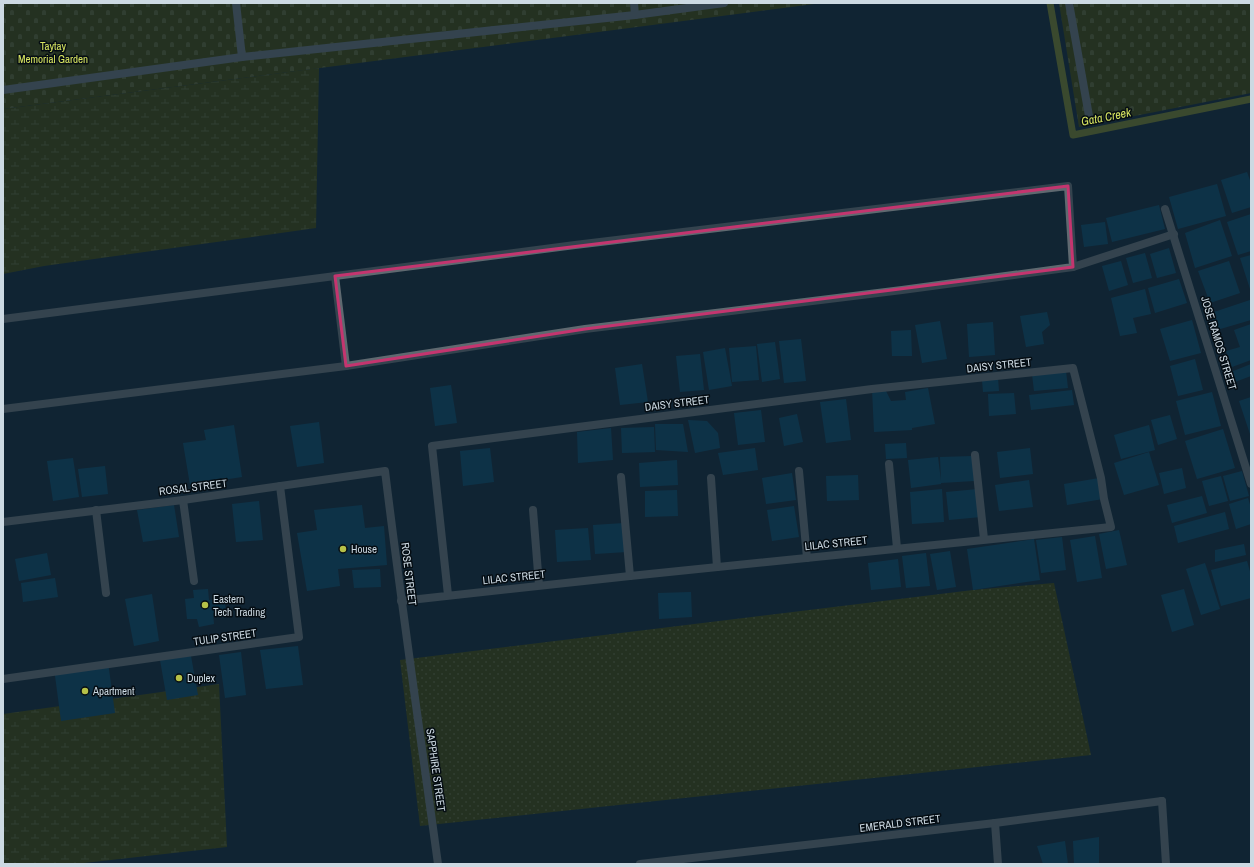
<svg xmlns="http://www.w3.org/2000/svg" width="1254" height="867" viewBox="0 0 1254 867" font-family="'Archivo Narrow',sans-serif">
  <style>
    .grass { fill: url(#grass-dots) }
    .wetland { fill: url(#wetland-marsh) }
    .cemetery { fill: url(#cemetery-stones) }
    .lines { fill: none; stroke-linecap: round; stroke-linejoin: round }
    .stream { stroke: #6e7629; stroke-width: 7 }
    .building { fill: #0b4361 }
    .lane { stroke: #5f6970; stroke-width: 8 }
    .street { stroke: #5f6970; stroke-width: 8 }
    .marked { fill: none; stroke: #c4356f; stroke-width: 3; stroke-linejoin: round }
    .poi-dot { fill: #b6c148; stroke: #050d13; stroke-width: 1.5 }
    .labels { text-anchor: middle; stroke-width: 3; stroke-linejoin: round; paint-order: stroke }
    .park-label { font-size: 11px; fill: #d8e561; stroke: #050d13 }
    .street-label { font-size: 11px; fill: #ccd9e2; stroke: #050d13 }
    .poi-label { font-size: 11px; fill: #ccd9e2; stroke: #050d13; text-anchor: start }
    .water-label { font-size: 12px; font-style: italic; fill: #d6e360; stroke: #050d13 }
  </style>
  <defs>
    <pattern id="grass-dots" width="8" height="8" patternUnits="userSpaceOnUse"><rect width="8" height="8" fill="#3d420d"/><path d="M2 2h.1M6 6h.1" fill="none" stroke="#585d30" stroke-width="1.8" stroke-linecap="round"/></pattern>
    <pattern id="wetland-marsh" width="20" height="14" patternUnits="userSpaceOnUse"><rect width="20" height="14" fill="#3d420d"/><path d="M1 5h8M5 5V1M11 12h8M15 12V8" fill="none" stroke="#585d30"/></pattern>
    <pattern id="cemetery-stones" width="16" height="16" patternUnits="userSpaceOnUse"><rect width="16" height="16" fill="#3d420d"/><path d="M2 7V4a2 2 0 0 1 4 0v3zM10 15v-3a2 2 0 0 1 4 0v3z" fill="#585d30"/></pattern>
  </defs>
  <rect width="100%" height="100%" fill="#112533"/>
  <path class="grass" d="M1054 583 1091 755 420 826 400 660 973 590Z"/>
  <g class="wetland">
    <path d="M319 68 316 228 44 266 3 274V109Z"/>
    <path d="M219 684 227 847 75 864H3V714Z"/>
  </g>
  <g class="cemetery">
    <path d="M3 3H822L3 109Z"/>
    <path d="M1059 3H1251V93L1079 127Z"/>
  </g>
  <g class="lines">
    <path class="stream" d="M1050 3 1073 135 1251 99"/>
  </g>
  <g class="building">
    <path d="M1247 172 1251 183V207L1232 213 1221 180Z"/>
    <path d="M1217 184 1226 216 1178 229 1169 197Z"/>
    <path d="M1159 205 1165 229 1112 242 1106 218Z"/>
    <path d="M1251 214V251L1238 255 1227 222Z"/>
    <path d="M1220 220 1232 256 1195 268 1185 233Z"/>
    <path d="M1105 222 1108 244 1084 247 1081 225Z"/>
    <path d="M1169 248 1176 273 1157 278 1150 254Z"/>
    <path d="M1145 253 1152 278 1133 283 1126 258Z"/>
    <path d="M1251 255V292L1240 258Z"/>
    <path d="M1121 261 1128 285 1109 291 1102 266Z"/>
    <path d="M1229 261 1240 293 1210 303 1198 271Z"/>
    <path d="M1179 279 1187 303 1155 313 1148 288Z"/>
    <path d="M1145 289 1151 314 1133 318 1137 333 1120 336 1111 298Z"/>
    <path d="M1250 300 1251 305V320L1217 330 1211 313Z"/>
    <path d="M1047 312 1050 325 1042 332 1044 344 1026 347 1020 316Z"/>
    <path d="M1192 320 1201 353 1170 361 1160 329Z"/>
    <path d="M940 321 947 359 922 363 915 325Z"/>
    <path d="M993 322 995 355 969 357 967 324Z"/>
    <path d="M1251 324V360L1232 367 1226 351 1240 347 1234 330Z"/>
    <path d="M911 330 912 356H892L891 331Z"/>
    <path d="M801 339 806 381 784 383 779 341Z"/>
    <path d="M775 342 780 379 762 382 757 344Z"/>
    <path d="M756 346 759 380 732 382 729 348Z"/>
    <path d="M725 348 732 386 709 390 703 352Z"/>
    <path d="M700 354 704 390 680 392 676 356Z"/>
    <path d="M1195 359 1203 390 1178 396 1170 366Z"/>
    <path d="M642 364 648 402 620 405 615 368Z"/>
    <path d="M1251 364V376L1235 382 1231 372Z"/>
    <path d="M1066 371 1068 388 1034 391 1032 374Z"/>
    <path d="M998 378 999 391 983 392 982 380Z"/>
    <path d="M451 385 457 423 435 426 430 388Z"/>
    <path d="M928 388 935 424 912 428V430L874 432 872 389H885L891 401 906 400 905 392Z"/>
    <path d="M1072 390 1074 405 1031 410 1029 395Z"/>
    <path d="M1212 392 1221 426 1185 435 1176 401Z"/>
    <path d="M1014 393 1016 414 989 416 988 394Z"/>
    <path d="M1251 397V434H1250L1239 401Z"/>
    <path d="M846 399 851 440 826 443 820 402Z"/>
    <path d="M761 410 765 442 738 445 734 413Z"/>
    <path d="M797 414 803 442 784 446 779 418Z"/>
    <path d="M1170 415 1177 439 1158 445 1151 420Z"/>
    <path d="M688 420 707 421 718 433 720 448 695 453Z"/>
    <path d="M319 422 324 463 297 467 290 426Z"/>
    <path d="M655 424H683L688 452 656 450Z"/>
    <path d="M234 425 242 477 190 485 183 443 206 440 204 430Z"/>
    <path d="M1149 425 1155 450 1121 459 1114 435Z"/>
    <path d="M654 427 655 452 622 453 621 428Z"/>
    <path d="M611 428 613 460 578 463 577 432Z"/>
    <path d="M1223 429 1235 468 1197 479 1185 441Z"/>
    <path d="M906 443 907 458 886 459 885 444Z"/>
    <path d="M490 448 494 482 463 486 460 451Z"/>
    <path d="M755 448 758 470 723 475 718 453Z"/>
    <path d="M1030 448 1033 474 1000 478 997 452Z"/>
    <path d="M1149 452 1159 485 1124 495 1114 463Z"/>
    <path d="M973 456 974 481 941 483V484L911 488 908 460 938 457 941 481 940 457Z"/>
    <path d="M73 458 79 497 53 501 47 461Z"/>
    <path d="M677 460 678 485 640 487 639 463Z"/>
    <path d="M105 466 108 494 82 497 78 469Z"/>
    <path d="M1182 468 1186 488 1164 494 1159 473Z"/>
    <path d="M1242 471 1249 496 1230 501 1223 476Z"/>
    <path d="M792 473 796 500 766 504 762 478Z"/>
    <path d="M858 475 859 500 827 501 826 476Z"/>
    <path d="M1221 476 1228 501 1209 506 1202 481Z"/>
    <path d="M1099 478 1103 499 1067 505 1064 484Z"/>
    <path d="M1029 480 1033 507 999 511 995 485Z"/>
    <path d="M942 489 944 522 912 524 910 492Z"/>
    <path d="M978 489 981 517 949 520 946 492Z"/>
    <path d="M677 490 678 516 645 517V491Z"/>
    <path d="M1202 496 1207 513 1172 523 1167 505Z"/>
    <path d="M1248 498 1251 508V524L1236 529 1229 504Z"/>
    <path d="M259 501 263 540 236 542 232 504Z"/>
    <path d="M174 505 179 537 143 542 137 510Z"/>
    <path d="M362 505 365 528 384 526 387 565 338 569 340 586 307 591 297 533 317 530 314 510Z"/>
    <path d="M794 506 799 537 772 541 767 510Z"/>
    <path d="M1225 512 1229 529 1178 543 1174 526Z"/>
    <path d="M624 523 627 552 595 554 593 525Z"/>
    <path d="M588 528 591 560 557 562 555 530Z"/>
    <path d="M1119 530 1127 565 1106 569 1099 534Z"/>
    <path d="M1095 536 1102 578 1077 582 1070 540Z"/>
    <path d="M1062 537 1066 570 1041 573 1036 540Z"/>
    <path d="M1034 539 1040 580 973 590 967 549Z"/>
    <path d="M1244 544 1246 555 1215 562V550Z"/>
    <path d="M950 551 956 587 937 590 930 554Z"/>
    <path d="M47 553 51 575 19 581 15 559Z"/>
    <path d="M926 553 930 586 906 588 902 556Z"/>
    <path d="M898 559 901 587 871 590 868 563Z"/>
    <path d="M1247 561 1251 575V598L1221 606 1211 570Z"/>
    <path d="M1205 563 1220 609 1201 615 1186 569Z"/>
    <path d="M380 569 381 587 354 588 352 570Z"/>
    <path d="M55 578 58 597 23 602 21 583Z"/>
    <path d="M208 589 209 600 224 598 226 611 213 613 214 624 199 627 197 619H187L185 599 194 598 193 590Z"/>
    <path d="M1184 589 1194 625 1172 632 1161 595Z"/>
    <path d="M691 592 692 617 659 619 658 593Z"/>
    <path d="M152 594 159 641 134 646 125 599Z"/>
    <path d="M298 646 303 685 266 689 260 650Z"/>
    <path d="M241 652 246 695 225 698 219 655Z"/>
    <path d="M191 656 198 695 167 700 160 660Z"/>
    <path d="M108 662 115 713 61 721 54 668Z"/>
    <path d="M1099 837V864H1074L1073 841Z"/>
    <path d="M1065 841 1068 864H1043L1037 846Z"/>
  </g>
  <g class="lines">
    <g class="lane">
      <path d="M236 3 242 57"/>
      <path d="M634 3 635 15"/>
      <path d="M1069 3 1089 116"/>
      <path d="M3 90 242 57 635 15 724 3"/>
      <path d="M1073 267 1174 234"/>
      <path d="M1162 801 1166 864"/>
    </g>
    <g class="street">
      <path d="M1165 209 1251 484"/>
      <path d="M335 276 346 366"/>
      <path d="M3 319 575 245 1068 186 1073 267 902 290 585 329 346 366 3 409"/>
      <path d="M975 455 984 539"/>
      <path d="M889 464 897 548"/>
      <path d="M799 471 807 558"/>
      <path d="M621 477 630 576"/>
      <path d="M711 478 717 567"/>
      <path d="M183 500 194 581"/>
      <path d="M96 510 106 593"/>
      <path d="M533 510 539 585"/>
      <path d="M3 522 183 500 385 471C401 602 420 733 438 864"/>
      <path d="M401 601 630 576 1111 527 1104 499 1101 478 1073 368 872 389 432 446 448 595"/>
      <path d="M3 679 299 637 280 486"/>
      <path d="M995 823 998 864"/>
      <path d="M640 864 995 823 1162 801"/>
    </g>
  </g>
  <path d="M0 0H1254V867H0ZM1068 186 1073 267 585 329 346 366 335 276Z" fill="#112533" fill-opacity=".55" fill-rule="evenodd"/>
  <path class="marked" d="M1068 186 1073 267 585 329 346 366 335 276Z"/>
  <g class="poi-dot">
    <circle cx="343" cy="549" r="4"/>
    <circle cx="205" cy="605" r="4"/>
    <circle cx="179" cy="678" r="4"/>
    <circle cx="85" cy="691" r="4"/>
  </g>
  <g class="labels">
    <g class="park-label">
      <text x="53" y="50">Taytay<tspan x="53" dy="13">Memorial Garden</tspan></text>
    </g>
    <g class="street-label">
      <text transform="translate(1219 343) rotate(73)" y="4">JOSE RAMOS STREET</text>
      <text transform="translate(999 365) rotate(-6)" y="4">DAISY STREET</text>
      <text transform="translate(677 403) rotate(-7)" y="4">DAISY STREET</text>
      <text transform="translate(193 487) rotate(-7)" y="4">ROSAL STREET</text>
      <text transform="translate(836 543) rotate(-6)" y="4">LILAC STREET</text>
      <text transform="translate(409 574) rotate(83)" y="4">ROSE STREET</text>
      <text transform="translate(514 577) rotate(-6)" y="4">LILAC STREET</text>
      <text transform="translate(225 637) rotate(-8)" y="4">TULIP STREET</text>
      <text transform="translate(436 770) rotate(82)" y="4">SAPPHIRE STREET</text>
      <text transform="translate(900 823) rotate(-7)" y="4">EMERALD STREET</text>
    </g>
    <g class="poi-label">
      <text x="351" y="553">House</text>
      <text x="213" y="603">Eastern<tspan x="213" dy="13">Tech Trading</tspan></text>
      <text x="187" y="682">Duplex</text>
      <text x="93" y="695">Apartment</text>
    </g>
    <g class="water-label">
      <text transform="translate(1106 117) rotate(-11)" y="4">Gata Creek</text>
    </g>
  </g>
  <rect width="1254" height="867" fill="none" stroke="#ccd9e2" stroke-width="8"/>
</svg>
